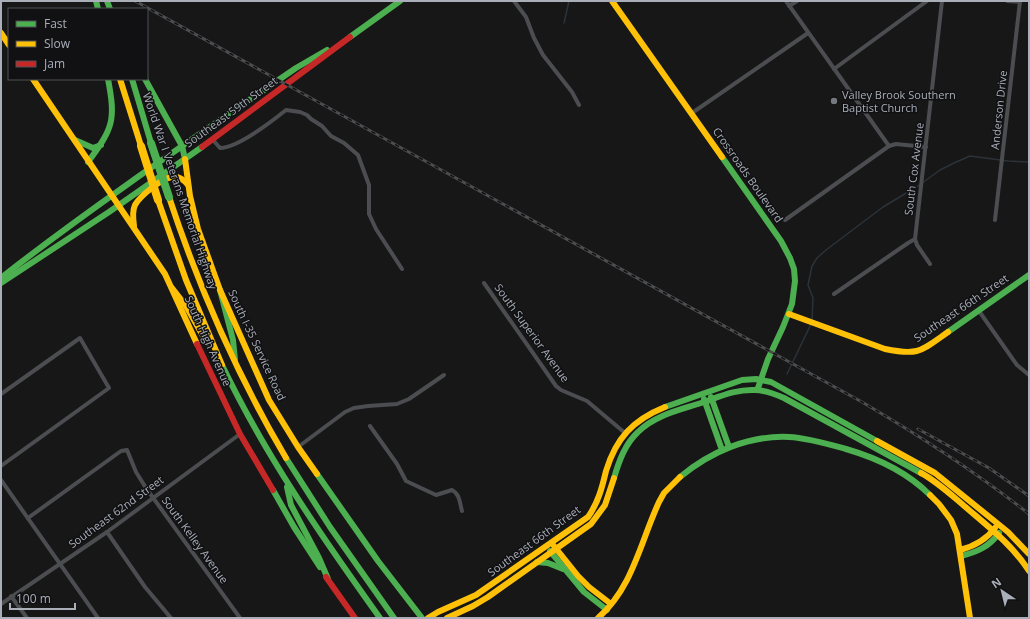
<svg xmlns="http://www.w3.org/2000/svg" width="1030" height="619" viewBox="0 0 1030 619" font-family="'Open Sans',sans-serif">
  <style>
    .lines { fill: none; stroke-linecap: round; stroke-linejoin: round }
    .stream { stroke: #2b3339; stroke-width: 1.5 }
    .street { stroke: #4c4d50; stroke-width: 4 }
    .fast { stroke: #4caf50; stroke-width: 6 }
    .slow { stroke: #ffc107; stroke-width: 6 }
    .jam { stroke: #c62828; stroke-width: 6 }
    .rail-casing { stroke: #4c4d4f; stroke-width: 3 }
    .rail { stroke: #111113; stroke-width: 1.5; stroke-dasharray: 4.5; stroke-linecap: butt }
    .fast-bridge { stroke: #4caf50; stroke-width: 8 }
    .slow-bridge { stroke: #ffc107; stroke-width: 8 }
    .poi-dot { fill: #767980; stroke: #111113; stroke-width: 1.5 }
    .labels { text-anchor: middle; stroke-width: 3; stroke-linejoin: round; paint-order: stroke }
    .poi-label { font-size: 11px; fill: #a9aeb8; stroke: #111113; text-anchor: start }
    .street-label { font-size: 11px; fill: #a9aeb8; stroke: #111113 }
  </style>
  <rect width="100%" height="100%" fill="#171717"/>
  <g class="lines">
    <g class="stream">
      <path d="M564 23 569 1"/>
      <path d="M812 320 813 298 808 285 812 266 817 258 826 250 883 207 918 186 940 170 954 163 970 156 1008 161 1029 162"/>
      <path d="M787 374 811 324"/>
    </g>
    <g class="street">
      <path d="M514 1 526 17 534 38 543 55 572 92 579 105"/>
      <path d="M786 1 889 146"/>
      <path d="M1007 1 1020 2"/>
      <path d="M789 6 797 1"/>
      <path d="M834 69 927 1"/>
      <path d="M692 113 808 33"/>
      <path d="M213 140 220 148C238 148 271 122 286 110L300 112 307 115 311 119 322 126 331 136 344 143 358 155 369 185V214L376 229 402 269"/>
      <path d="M785 220 889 146 896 144 926 147"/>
      <path d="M995 220 1020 1"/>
      <path d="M930 264 917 245 915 239 942 1"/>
      <path d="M484 283 556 386 561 390 587 401 625 433"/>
      <path d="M834 294 908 243 915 239"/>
      <path d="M979 311 1017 365 1029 375"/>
      <path d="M1 394 80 338 109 388 1 466"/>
      <path d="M370 426 397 464 406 481 436 495 452 490C460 494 460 504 462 511"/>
      <path d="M298 447 345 412 354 408 368 406 397 404 409 399 444 375"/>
      <path d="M1 480 98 618"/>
      <path d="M28 518 121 451 127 450 136 472 146 488 240 618"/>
      <path d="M107 532 145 587 171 618"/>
      <path d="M11 596 27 618"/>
      <path d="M1 604 107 532 240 434"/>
    </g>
    <g class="fast">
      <path d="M96 1 98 9"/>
      <path d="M107 1 110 9"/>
      <path d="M350 37 400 1"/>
      <path d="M132 79 151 143"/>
      <path d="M145 79 182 146 185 159"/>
      <path d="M75 140 93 148 101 145"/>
      <path d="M722 157 781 241 790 258 794 269 795 281 792 304 783 327 768 359 758 388"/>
      <path d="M88 162C113 128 116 121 108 79"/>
      <path d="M2 277C97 203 197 136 296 68L327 50"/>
      <path d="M1 283 109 212 202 147"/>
      <path d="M220 290 233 340 235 360"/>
      <path d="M948 332 1029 275"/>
      <path d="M222 365C265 455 322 537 380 618"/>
      <path d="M711 397 729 447"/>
      <path d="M704 399 722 450"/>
      <path d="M665 407 742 380 756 379 771 382 877 441"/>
      <path d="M286 458 330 527 394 618"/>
      <path d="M317 474 378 561 422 618"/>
      <path d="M680 477C710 452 749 435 789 437 808 438 828 444 846 449 877 458 907 472 930 495"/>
      <path d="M614 478C619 461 625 444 638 432 655 415 680 410 701 403 719 397 736 389 755 390 765 390 775 394 784 398L921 473"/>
      <path d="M287 487 291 505 319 558 328 579"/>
      <path d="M273 490 294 527 320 567"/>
      <path d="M550 551 584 592 607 610"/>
      <path d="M961 556C977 552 989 547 999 533"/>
      <path d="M537 562 548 563 563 569"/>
    </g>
    <g class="slow">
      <path d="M612 1 722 157"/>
      <path d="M1 33 9 45"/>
      <path d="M33 79 165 274 197 344"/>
      <path d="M120 79 141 146"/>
      <path d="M185 159 190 196 198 229 220 290 269 400 298 447 317 474"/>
      <path d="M169 197C199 288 237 375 286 458"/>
      <path d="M158 200 186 280 222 365"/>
      <path d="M134 226C133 219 132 211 135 205 140 196 162 178 172 177 179 176 184 180 188 185"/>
      <path d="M172 288 186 306 207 343"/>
      <path d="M789 314 885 349C919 356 921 351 948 332"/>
      <path d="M877 441 935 473 1008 532 1029 554"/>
      <path d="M921 473C936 481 949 493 962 504 986 525 1012 544 1029 571"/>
      <path d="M930 495 939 504 951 520 957 534 970 618"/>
      <path d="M554 546 578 576 589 587 611 604"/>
      <path d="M960 550C975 546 986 540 995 528"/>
      <path d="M428 618 438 612 476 595 588 517C598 503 602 488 606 471 616 438 633 420 665 407"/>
      <path d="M447 618 473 606 488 597 591 524 605 505 614 478"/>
      <path d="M598 618C633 587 640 543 659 502L664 493 680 477"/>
    </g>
    <g class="jam">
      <path d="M202 147 350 37"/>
      <path d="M197 344 240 434 273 490"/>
      <path d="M326 577 355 618"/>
    </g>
    <g class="rail-casing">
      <g id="rail">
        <path d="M135 1 862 402C920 436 976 472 1029 514"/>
        <path d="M918 429 989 468 1029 496"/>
      </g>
    </g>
    <use href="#rail" class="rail"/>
    <path class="fast-bridge" d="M151 143 169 197"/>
    <path class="slow-bridge" d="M141 146 158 200"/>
  </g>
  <circle class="poi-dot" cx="834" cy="101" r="4"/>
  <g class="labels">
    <g class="poi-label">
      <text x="842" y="99">Valley Brook Southern<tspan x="842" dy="13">Baptist Church</tspan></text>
    </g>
    <g class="street-label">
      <text transform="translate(999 110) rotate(-84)" y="4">Anderson Drive</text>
      <text transform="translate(231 112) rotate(-36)" y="4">Southeast 59th Street</text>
      <text transform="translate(914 169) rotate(-83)" y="4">South Cox Avenue</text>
      <text transform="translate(748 175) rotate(55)" y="4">Crossroads Boulevard</text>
      <text transform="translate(180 191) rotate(71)" y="4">World War I Veterans Memorial Highway</text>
      <text transform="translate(961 308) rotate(-34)" y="4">Southeast 66th Street</text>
      <text transform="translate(532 333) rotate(54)" y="4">South Superior Avenue</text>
      <text transform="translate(208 341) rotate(66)" y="4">South High Avenue</text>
      <text transform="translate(257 345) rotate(65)" y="4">South I-35 Service Road</text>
      <text transform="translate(116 512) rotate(-36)" y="4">Southeast 62nd Street</text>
      <text transform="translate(195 540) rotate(54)" y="4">South Kelley Avenue</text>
      <text transform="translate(534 541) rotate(-36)" y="4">Southeast 66th Street</text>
    </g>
  </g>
  <rect width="1030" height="619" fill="none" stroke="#a9aeb8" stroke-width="4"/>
  <rect x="8" y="8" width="140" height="72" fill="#111113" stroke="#4e5055"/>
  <rect x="16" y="21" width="20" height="6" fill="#4caf50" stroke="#4e5055"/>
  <text x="44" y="28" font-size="12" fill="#a9aeb8">Fast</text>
  <rect x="16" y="41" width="20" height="6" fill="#ffc107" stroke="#4e5055"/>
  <text x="44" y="48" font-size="12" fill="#a9aeb8">Slow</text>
  <rect x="16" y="61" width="20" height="6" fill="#c62828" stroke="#4e5055"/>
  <text x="44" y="68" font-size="12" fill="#a9aeb8">Jam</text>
  <g transform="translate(1002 591) rotate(325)" stroke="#111113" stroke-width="3" paint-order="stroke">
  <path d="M0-3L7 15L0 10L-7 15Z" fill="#a9aeb8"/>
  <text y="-6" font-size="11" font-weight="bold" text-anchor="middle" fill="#a9aeb8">N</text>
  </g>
  <path d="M10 603v6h65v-6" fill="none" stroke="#a9aeb8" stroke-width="2"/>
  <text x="16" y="603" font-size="12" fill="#a9aeb8" stroke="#111113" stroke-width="3" paint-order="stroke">100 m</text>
</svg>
